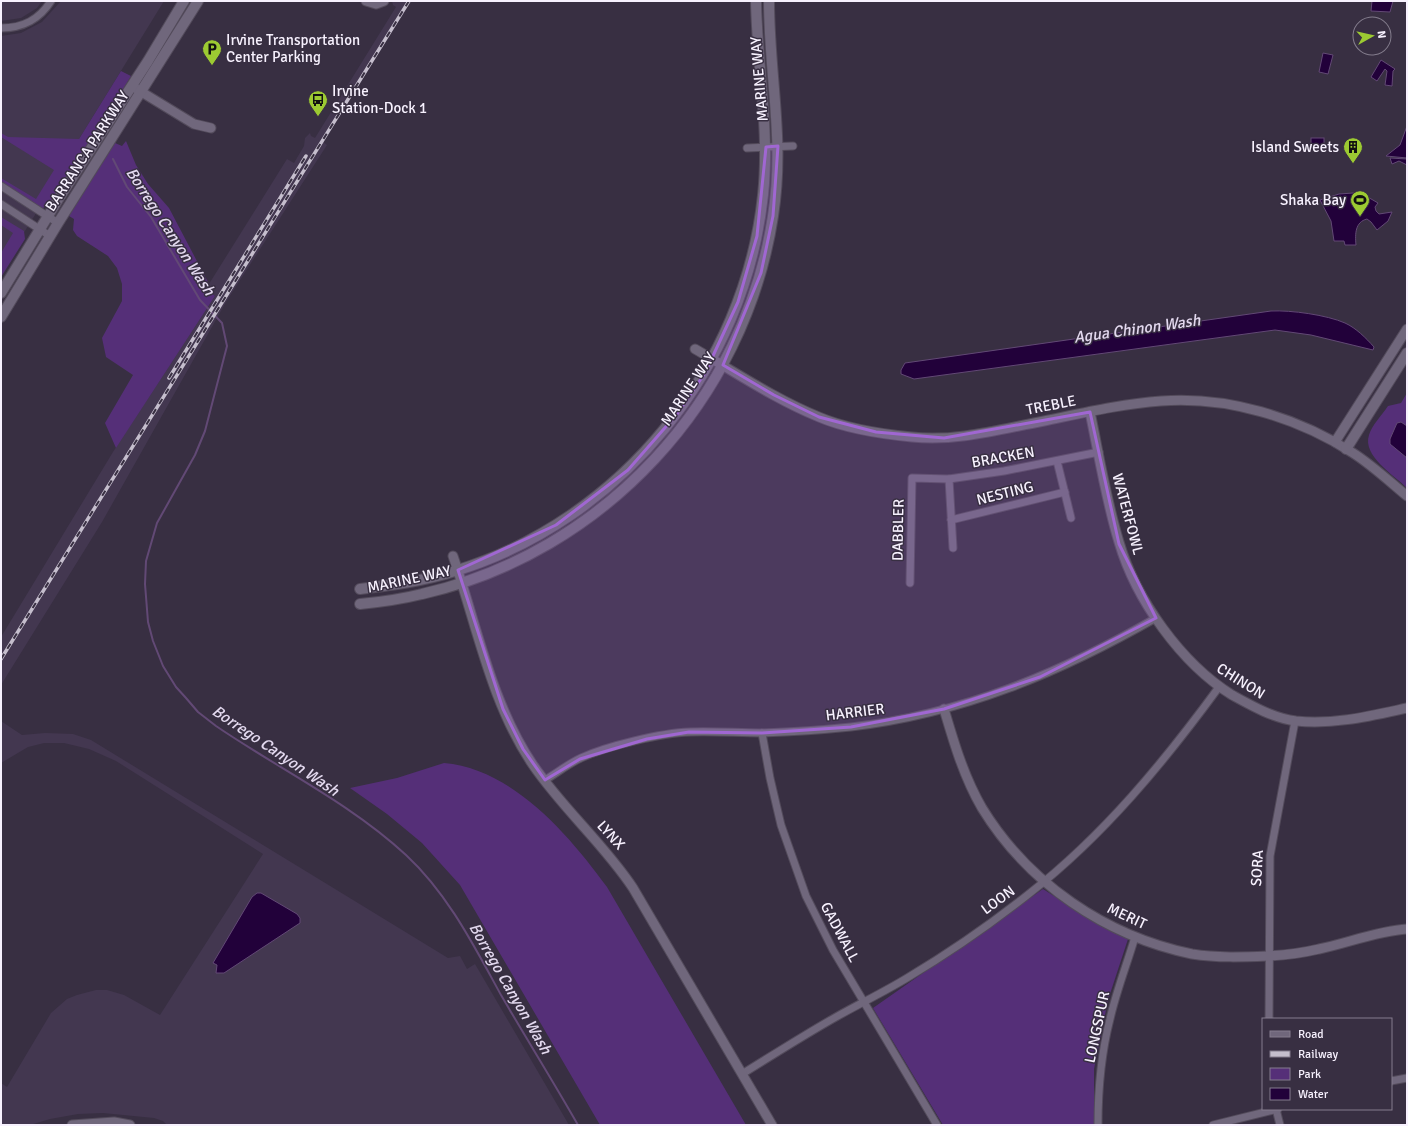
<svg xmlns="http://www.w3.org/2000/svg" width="1408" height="1126" viewBox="0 0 1408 1126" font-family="Signika,sans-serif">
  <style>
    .built { fill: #433750 }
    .green { fill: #552f78 }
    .water { fill: #22013a; stroke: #624975 }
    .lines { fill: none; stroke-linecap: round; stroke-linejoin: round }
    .stream { stroke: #624975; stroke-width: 2 }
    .minor-casing { stroke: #534b5b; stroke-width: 9 }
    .tertiary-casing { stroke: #534b5b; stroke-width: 11 }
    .secondary-casing { stroke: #534b5b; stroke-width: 12 }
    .minor { stroke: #70677c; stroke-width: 7 }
    .tertiary { stroke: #70677c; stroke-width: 9 }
    .secondary { stroke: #70677c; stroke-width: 10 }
    .rail-casing { stroke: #c5becd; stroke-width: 3.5 }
    .rail { stroke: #382f42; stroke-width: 2; stroke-dasharray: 6; stroke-linecap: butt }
    .marked { fill: #a067d2; fill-opacity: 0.2; stroke: #a067d2; stroke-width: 3; stroke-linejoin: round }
    .labels { text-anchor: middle; stroke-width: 3; stroke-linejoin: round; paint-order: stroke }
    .poi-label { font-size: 15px; fill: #f7f1fe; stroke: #382f42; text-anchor: start }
    .street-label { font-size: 15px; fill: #f7f1fe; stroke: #382f42 }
    .water-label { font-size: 16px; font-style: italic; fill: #e3d9ef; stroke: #382f42 }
  </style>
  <rect width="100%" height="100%" fill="#382f42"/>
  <g class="built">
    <path d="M1 1H42L37 8 21 18 1 21Z"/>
    <path d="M61 1H164L79 139 62 172 1 269V36L21 33 42 22Z"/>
    <path d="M392 1H411L323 142 327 145 226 302 102 522 1 685V637L113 452 215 296 207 289 209 284 287 159 294 163 304 146 305 138 310 133 311 136 315 138 396 7 393 5Z"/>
    <path d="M1 721 22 735 45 733 73 734 91 740 448 958 460 956 467 969 475 964 569 1125H167L163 1121 154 1118 103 1113 78 1114 50 1119 30 1125H1V1083L7 1087 51 1013 67 999 77 995 96 990H107L124 995 160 1015 263 854 116 761 89 749 64 743H44L28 747 1 763Z"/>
  </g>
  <g class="green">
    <path d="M121 71 131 76 73 171 60 186 48 205 43 208 37 207 1 184V178L36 199 54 170 1 137V133L8 137 79 139Z"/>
    <path d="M126 141 136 165 148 184 169 208 209 284 207 289 215 296 116 448 105 423 133 375 106 357 102 338 122 301V284L117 268 108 256 77 236 73 230 74 219 69 216 115 143 122 146Z"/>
    <path d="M1 217 24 231 25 239 1 277V253L13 233 1 225Z"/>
    <path d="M1407 393V488C1394 475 1362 456 1369 435 1372 425 1382 415 1388 406L1401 403Z"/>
    <path d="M444 763C513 769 569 835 607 887L746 1125H600L460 885 422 843 387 814 350 788 397 778Z"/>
    <path d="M1043 889 1090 919 1128 939 1108 1000 1094 1069V1125H943L873 1008Z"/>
  </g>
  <g class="water">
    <path d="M1372 1H1393L1390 12 1371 11Z"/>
    <path d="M1323 53 1333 55 1328 74 1319 72Z"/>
    <path d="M1381 60 1395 69 1393 71 1392 86 1385 85 1387 71 1385 69 1377 81 1371 77Z"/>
    <path d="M1407 126V158L1386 156 1400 145Z"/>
    <rect x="1311" y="138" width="13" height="8"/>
    <path d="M1390 158 1407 159V165L1399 161 1392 164Z"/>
    <path d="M1353 193 1366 196 1378 203 1375 207 1376 211 1379 214 1392 212 1388 221 1377 230 1371 222 1367 219C1355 222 1355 234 1356 245H1345L1344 241H1334L1331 221 1320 200 1339 194Z"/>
    <path d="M1271 311C1291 310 1327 315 1345 323 1356 328 1366 338 1374 347L1373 350 1311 335 1275 330 914 379 901 374V370L905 363Z"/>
    <path d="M1401 422 1407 426V458L1390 444V439L1397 423Z"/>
    <path d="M257 893H261L297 914 300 918V923L224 973H216L217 965 213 963 252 897Z"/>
  </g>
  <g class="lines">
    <path class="stream" d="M113 159 127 187 151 217 200 300 222 323 227 346 205 431 195 455 157 523 146 561 145 584 148 622 153 641 163 666 176 687 186 698 198 712 216 726C279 769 350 803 406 855 448 894 474 946 501 995 526 1038 553 1081 578 1125"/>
    <g class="minor-casing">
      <g id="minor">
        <path d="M1 28C23 28 39 20 51 1"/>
        <path d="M747 148 793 146"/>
        <path d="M1 186 58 223"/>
        <path d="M1 204 50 236"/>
        <path d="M1057 461 1071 518"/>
        <path d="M949 479 953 548"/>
        <path d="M951 520 1065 492"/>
        <path d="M910 583 912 478 949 479 1004 471 1099 452"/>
        <path d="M762 733 770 778 781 825 806 896 833 950 937 1125"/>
        <path d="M545 780C557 773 568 764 581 758 607 746 661 733 690 732 714 731 738 733 761 733 791 732 822 730 851 727 962 714 1060 673 1156 618"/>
        <path d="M1269 1019 1270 856 1295 721"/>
        <path d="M742 1074C773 1055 804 1035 836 1017 859 1004 884 992 907 978 949 953 991 924 1030 893 1104 835 1164 762 1219 687"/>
        <path d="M1391 1081 1407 1078"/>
        <path d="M1276 1109 1280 1125"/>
        <path d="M1098 1125C1098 1090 1101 1054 1110 1019 1116 992 1127 964 1135 937"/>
        <path d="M1213 1125 1278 1109"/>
      </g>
    </g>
    <g class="tertiary-casing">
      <g id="tertiary">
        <path d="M366 1 376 4 384 1"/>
        <path d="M135 88 194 124 211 128"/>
        <path d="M695 349C735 372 775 399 819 417 847 429 881 434 912 437 956 442 1001 429 1044 421 1083 413 1121 404 1161 401 1227 396 1297 417 1353 453 1372 465 1390 482 1407 496"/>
        <path d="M1090 412C1099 455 1106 500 1119 542 1136 600 1181 663 1232 695 1252 706 1273 718 1296 721 1334 725 1370 716 1407 708"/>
        <path d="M1335 442 1407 329"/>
        <path d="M453 556C477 626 491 703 533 765 563 809 604 844 633 888L772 1125"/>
        <path d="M944 709C954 743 964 777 982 808 1028 883 1105 936 1192 954 1217 958 1243 957 1268 956 1285 955 1302 953 1319 949 1348 943 1377 931 1407 929"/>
        <path d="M72 1125 114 1122 130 1125"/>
      </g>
    </g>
    <g class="secondary-casing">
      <g id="secondary">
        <path d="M1 293 59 198 148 61 184 1"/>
        <path d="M1 317 58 223 198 1"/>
        <path d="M1346 449 1407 353"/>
        <path d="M360 589C392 585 424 581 455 571 622 520 745 367 763 195 770 130 757 66 756 1"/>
        <path d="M360 604C381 602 402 599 422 594 603 553 745 400 773 216 785 141 769 75 769 1"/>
      </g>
    </g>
    <use href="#minor" class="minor"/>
    <use href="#tertiary" class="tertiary"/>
    <use href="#secondary" class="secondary"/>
    <g class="rail-casing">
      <g id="rail">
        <path d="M169 378 306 156"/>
        <path d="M1 659 409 1"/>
      </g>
    </g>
    <use href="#rail" class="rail"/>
  </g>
  <path class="marked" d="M778 146 773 216 761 273 723 365 774 395 819 417 876 432 944 438 1090 412 1119 544 1156 618 1040 677 944 709 851 727 762 733 689 732 647 739 580 759 545 780 523 749 503 709 458 570 556 525 628 470 677 414 705 373 738 302 757 236 766 147Z"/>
  <defs>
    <g id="parking-pin" transform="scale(1)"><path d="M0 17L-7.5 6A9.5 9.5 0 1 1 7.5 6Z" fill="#9cca32" stroke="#382f42"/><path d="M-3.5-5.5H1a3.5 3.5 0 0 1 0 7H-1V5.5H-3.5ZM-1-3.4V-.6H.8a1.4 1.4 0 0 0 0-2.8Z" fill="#111"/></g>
    <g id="bus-pin" transform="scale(1)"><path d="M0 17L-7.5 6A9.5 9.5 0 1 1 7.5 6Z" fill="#9cca32" stroke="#382f42"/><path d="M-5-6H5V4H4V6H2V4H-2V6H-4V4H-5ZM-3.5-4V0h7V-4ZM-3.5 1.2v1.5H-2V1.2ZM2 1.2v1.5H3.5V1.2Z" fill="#111"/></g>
    <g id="building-pin" transform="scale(1)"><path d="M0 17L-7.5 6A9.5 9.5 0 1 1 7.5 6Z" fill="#9cca32" stroke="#382f42"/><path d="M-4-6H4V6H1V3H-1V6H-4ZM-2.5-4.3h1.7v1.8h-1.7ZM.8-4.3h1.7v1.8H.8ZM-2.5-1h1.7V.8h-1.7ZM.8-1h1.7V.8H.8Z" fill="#111"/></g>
    <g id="stadium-pin" transform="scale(1)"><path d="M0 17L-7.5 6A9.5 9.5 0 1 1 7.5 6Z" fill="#9cca32" stroke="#382f42"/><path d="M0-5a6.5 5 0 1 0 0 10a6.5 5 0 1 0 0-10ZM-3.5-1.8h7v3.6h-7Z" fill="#111"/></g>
  </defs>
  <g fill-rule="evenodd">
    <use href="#parking-pin" x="212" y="49"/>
    <use href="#bus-pin" x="318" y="100"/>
    <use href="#building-pin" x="1353" y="147"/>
    <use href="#stadium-pin" x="1360" y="200"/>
  </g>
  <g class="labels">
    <g class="poi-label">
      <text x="226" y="45">Irvine Transportation<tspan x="226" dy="17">Center Parking</tspan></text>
      <text x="332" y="96">Irvine<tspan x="332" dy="17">Station-Dock 1</tspan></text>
      <text x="1339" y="152" text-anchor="end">Island Sweets</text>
      <text x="1346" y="205" text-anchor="end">Shaka Bay</text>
    </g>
    <g class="street-label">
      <text transform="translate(759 79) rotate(-95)" y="5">MARINE WAY</text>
      <text transform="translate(87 151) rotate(-57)" y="5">BARRANCA PARKWAY</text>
      <text transform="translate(688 389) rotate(-56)" y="5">MARINE WAY</text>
      <text transform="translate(1051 405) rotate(-11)" y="5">TREBLE</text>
      <text transform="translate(1003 457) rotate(-10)" y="5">BRACKEN</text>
      <text transform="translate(1005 493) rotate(-14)" y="5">NESTING</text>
      <text transform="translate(1128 514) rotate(75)" y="5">WATERFOWL</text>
      <text transform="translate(898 530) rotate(-89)" y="5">DABBLER</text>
      <text transform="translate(409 579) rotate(-12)" y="5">MARINE WAY</text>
      <text transform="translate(1241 681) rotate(32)" y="5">CHINON</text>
      <text transform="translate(855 712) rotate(-7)" y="5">HARRIER</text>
      <text transform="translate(611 835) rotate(48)" y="5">LYNX</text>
      <text transform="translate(1257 868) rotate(-87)" y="5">SORA</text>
      <text transform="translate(998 900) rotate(-36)" y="5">LOON</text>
      <text transform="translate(1127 916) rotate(25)" y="5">MERIT</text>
      <text transform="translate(840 932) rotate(62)" y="5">GADWALL</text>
      <text transform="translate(1097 1027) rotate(-78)" y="5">LONGSPUR</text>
    </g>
    <g class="water-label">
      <text transform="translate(171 231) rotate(57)" y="6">Borrego Canyon Wash</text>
      <text transform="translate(1137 328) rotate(-8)" y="6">Agua Chinon Wash</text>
      <text transform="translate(276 750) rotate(34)" y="6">Borrego Canyon Wash</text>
      <text transform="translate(511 988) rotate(60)" y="6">Borrego Canyon Wash</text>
    </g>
  </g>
  <rect width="1408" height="1126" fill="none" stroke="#f7f1fe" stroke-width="4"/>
  <rect x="1262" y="1018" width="130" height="92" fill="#382f42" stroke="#847d8d"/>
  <rect x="1270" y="1031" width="20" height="6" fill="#70677c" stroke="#847d8d"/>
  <text x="1298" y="1038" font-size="12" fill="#f7f1fe">Road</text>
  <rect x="1270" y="1051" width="20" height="6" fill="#c5becd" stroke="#847d8d"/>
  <text x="1298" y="1058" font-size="12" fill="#f7f1fe">Railway</text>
  <rect x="1270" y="1068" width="20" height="12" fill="#552f78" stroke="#847d8d"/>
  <text x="1298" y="1078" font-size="12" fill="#f7f1fe">Park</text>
  <rect x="1270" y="1088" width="20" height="12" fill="#22013a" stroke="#847d8d"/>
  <text x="1298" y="1098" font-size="12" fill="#f7f1fe">Water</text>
  <g transform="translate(1372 36) rotate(82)"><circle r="19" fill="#382f42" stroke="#847d8d"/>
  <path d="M0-3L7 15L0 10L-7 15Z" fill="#9cca32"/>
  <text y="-6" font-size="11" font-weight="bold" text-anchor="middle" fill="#f7f1fe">N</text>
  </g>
</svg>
